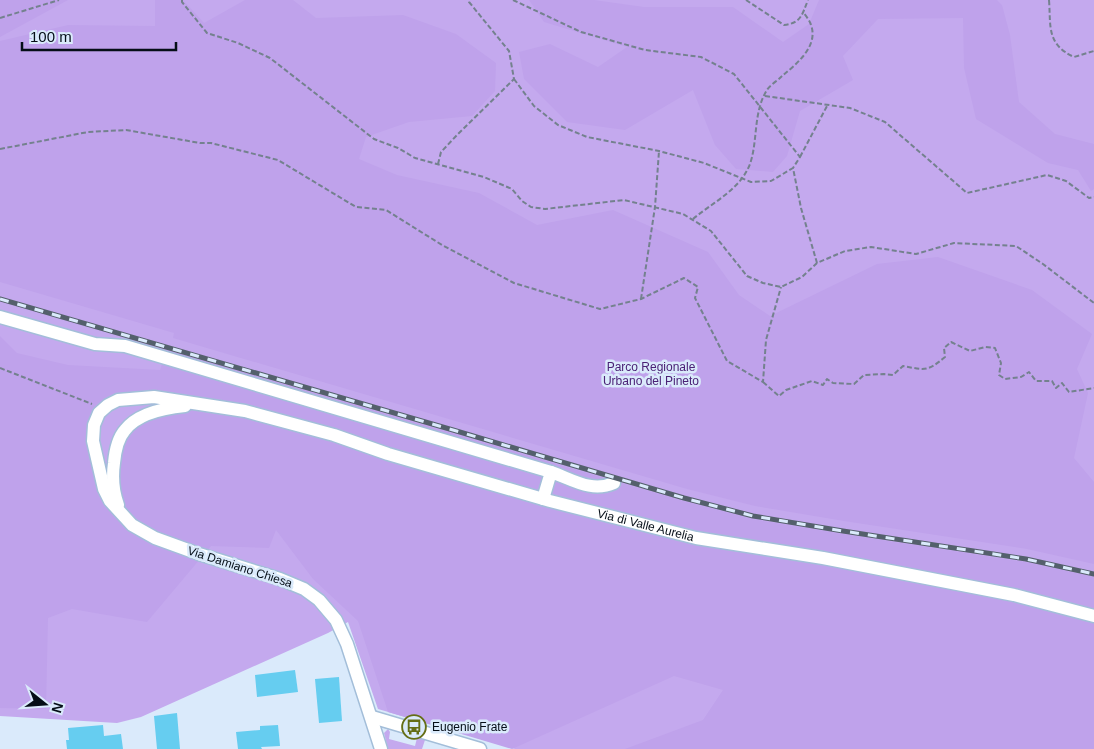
<svg xmlns="http://www.w3.org/2000/svg" width="1094" height="749" viewBox="0 0 1094 749" font-family="Arial,sans-serif">
  <style>
    .green { fill: #c4a9ee }
    .forest { fill: #bfa2eb; fill-rule: evenodd }
    .building { fill: #66cdf0 }
    .lines { fill: none; stroke-linecap: round; stroke-linejoin: round }
    .minor-casing { stroke: #a3bed9; stroke-width: 15 }
    .path { stroke: #74818e; stroke-width: 2; stroke-dasharray: 5 2.5; stroke-linecap: butt }
    .minor { stroke: #fff; stroke-width: 12 }
    .rail-casing { stroke: #54606c; stroke-width: 5 }
    .rail { stroke: #daeafb; stroke-width: 3; stroke-dasharray: 9; stroke-linecap: butt }
    .labels { text-anchor: middle; stroke-width: 5; stroke-linejoin: round; paint-order: stroke }
    .park-label { font-size: 12px; fill: #4b2276; stroke: #daeafb }
    .street-label { font-size: 12px; fill: #050e17; stroke: #daeafb }
    .poi-label { font-size: 12px; fill: #050e17; stroke: #daeafb; text-anchor: start }
  </style>
  <rect width="100%" height="100%" fill="#daeafb"/>
  <g class="green">
    <path d="M0 0H1094V749H515L378 709 348 622 328 633 141 717 117 723 0 716Z"/>
    <path d="M388 729 390 732 389 739 415 746 417 738 425 740 422 749H388L384 733Z"/>
  </g>
  <g class="forest">
    <path d="M0 0H68L0 37Z"/>
    <path d="M155 0H183L204 23 245 0H293L316 18 403 15 456 34 496 63 495 91 472 116 409 122 366 137 359 159 397 175 479 193 537 225 613 210 708 252 739 295 770 316 877 264 938 257 1032 290 1092 334 1077 369 1088 393 1074 458 1094 482V564L1027 549 844 521 755 506 687 489 173 338 174 333 0 282V41L68 25 155 26Z"/>
    <path d="M529 0H594L644 7H733L783 42 809 24 819 0H997L1002 5 1010 35 1019 102 1055 134 1094 144V189L1091 191 1078 170 1048 163 976 119 964 68 963 18 878 19 843 56 853 80 800 111 787 156 773 172 736 169 715 145 693 90 625 130 567 122 524 79 519 52 550 44 598 67 627 47 544 22Z"/>
    <path d="M0 336 17 353 68 365 160 370 167 350 683 501 752 519 842 534 1025 562 1094 577V749H625L703 720 723 690 674 676 512 749 388 712 358 621 313 579 276 530 269 548 211 546 147 622 72 609 48 618 46 709 0 708ZM161 402 157 408 139 415 112 462 111 493 97 432 104 414 118 405Z"/>
  </g>
  <g class="building">
    <path d="M295 670 298 692 257 697 255 675Z"/>
    <path d="M339 677 342 721 319 723 315 679Z"/>
    <path d="M177 713 180 749H157L154 716Z"/>
    <path d="M103 725 104 736 121 734 123 749H67L66 740H69L68 728Z"/>
    <path d="M278 725 280 746 261 747 262 749H238L236 732 260 730V726Z"/>
  </g>
  <g class="lines">
    <g class="minor-casing">
      <g id="minor">
        <path d="M0 317 95 344 125 346 551 472 543 499"/>
        <path d="M551 472C572 479 591 493 614 483"/>
        <path d="M118 505C113 491 112 477 114 463 115 452 118 438 125 430 138 413 165 408 185 406"/>
        <path d="M372 717 480 749"/>
        <path id="s1" d="M381 749 347 644 336 620 319 600 304 589 280 579 199 554 155 538 132 525 110 501 104 489 93 441 94 425 99 413 108 405 118 400 154 397 245 411 334 435 388 454 550 501 696 538 823 558 1014 595 1094 616"/>
      </g>
    </g>
    <g class="path">
      <path d="M182 0V2L207 33 238 43 270 58 374 139 398 148 415 158 484 177 512 189 522 201 531 207 545 209 624 200 683 214 711 231 747 276 763 283 781 287 802 277 817 263 845 251 871 247 916 254 954 243 1016 246 1043 264 1094 303"/>
      <path d="M513 0 581 32 645 50 701 57 734 74 800 157 793 168"/>
      <path d="M746 0 784 25C801 23 802 15 808 0"/>
      <path d="M1049 0C1051 26 1046 44 1074 57L1094 51"/>
      <path d="M0 18 59 0"/>
      <path d="M514 79 534 106 558 125 587 137 659 151 704 163 751 182 771 181 793 168 801 208 817 263"/>
      <path d="M765 96 850 108 885 122 967 193 1047 175 1066 181 1089 198 1094 197"/>
      <path d="M0 149 88 132 126 130 200 143H211L278 160 356 207 386 210 442 245 514 283 600 309 641 299 684 278 698 287 695 298 727 361 763 382 766 340 781 287"/>
      <path d="M800 157 827 106"/>
      <path d="M438 164 441 152 458 134 514 79 509 51 469 2V0"/>
      <path d="M693 219C713 202 740 190 750 164 758 141 753 112 767 90 770 85 777 81 781 77 795 65 819 47 811 25 810 21 806 16 803 12"/>
      <path d="M641 299 655 207 659 151"/>
      <path d="M0 368 92 404"/>
      <path d="M763 382 779 396 786 390 812 381 823 385 827 379 833 383 854 384 864 375 884 374 893 375 903 366C925 370 927 372 945 357L944 348 951 342 970 351 985 347 995 348 1001 363 999 375 1005 379 1021 377 1029 372 1036 381H1052L1056 388 1062 383 1069 392 1094 388"/>
    </g>
    <use href="#minor" class="minor"/>
    <g class="rail-casing">
      <path id="rail" d="M0 299 453 430 684 498 753 516 843 531 1026 559 1094 574"/>
    </g>
    <use href="#rail" class="rail"/>
  </g>
  <defs>
    <g id="bus-ring" transform="scale(1.25)"><circle r="9.5" fill="#daeafb" stroke="#656e16" stroke-width="1.5"/><path d="M-5-6H5V4H4V6H2V4H-2V6H-4V4H-5ZM-3.5-4V0h7V-4ZM-3.5 1.2v1.5H-2V1.2ZM2 1.2v1.5H3.5V1.2Z" fill="#656e16"/></g>
  </defs>
  <g fill-rule="evenodd">
    <use href="#bus-ring" x="414" y="727"/>
  </g>
  <g class="labels">
    <g class="park-label">
      <text x="651" y="371">Parco Regionale<tspan x="651" dy="14">Urbano del Pineto</tspan></text>
    </g>
    <g class="street-label">
      <text dy="4" stroke="none"><textPath href="#s1" startOffset="1058">Via di Valle Aurelia</textPath></text>
      <text transform="translate(240 567) rotate(18)" y="4">Via Damiano Chiesa</text>
    </g>
    <g class="poi-label">
      <text x="432" y="731">Eugenio Frate</text>
    </g>
  </g>
  <g transform="translate(45 704) rotate(107)" stroke="#daeafb" stroke-width="4" paint-order="stroke">
  <path d="M0-4L9 19L0 12L-9 19Z" fill="#050e17"/>
  <text y="-8" font-size="14" font-weight="bold" text-anchor="middle" fill="#050e17">N</text>
  </g>
  <path d="M22 42v8h154v-8" fill="none" stroke="#050e17" stroke-width="2.5"/>
  <text x="30" y="42" font-size="15" fill="#050e17" stroke="#daeafb" stroke-width="4" paint-order="stroke">100 m</text>
</svg>
